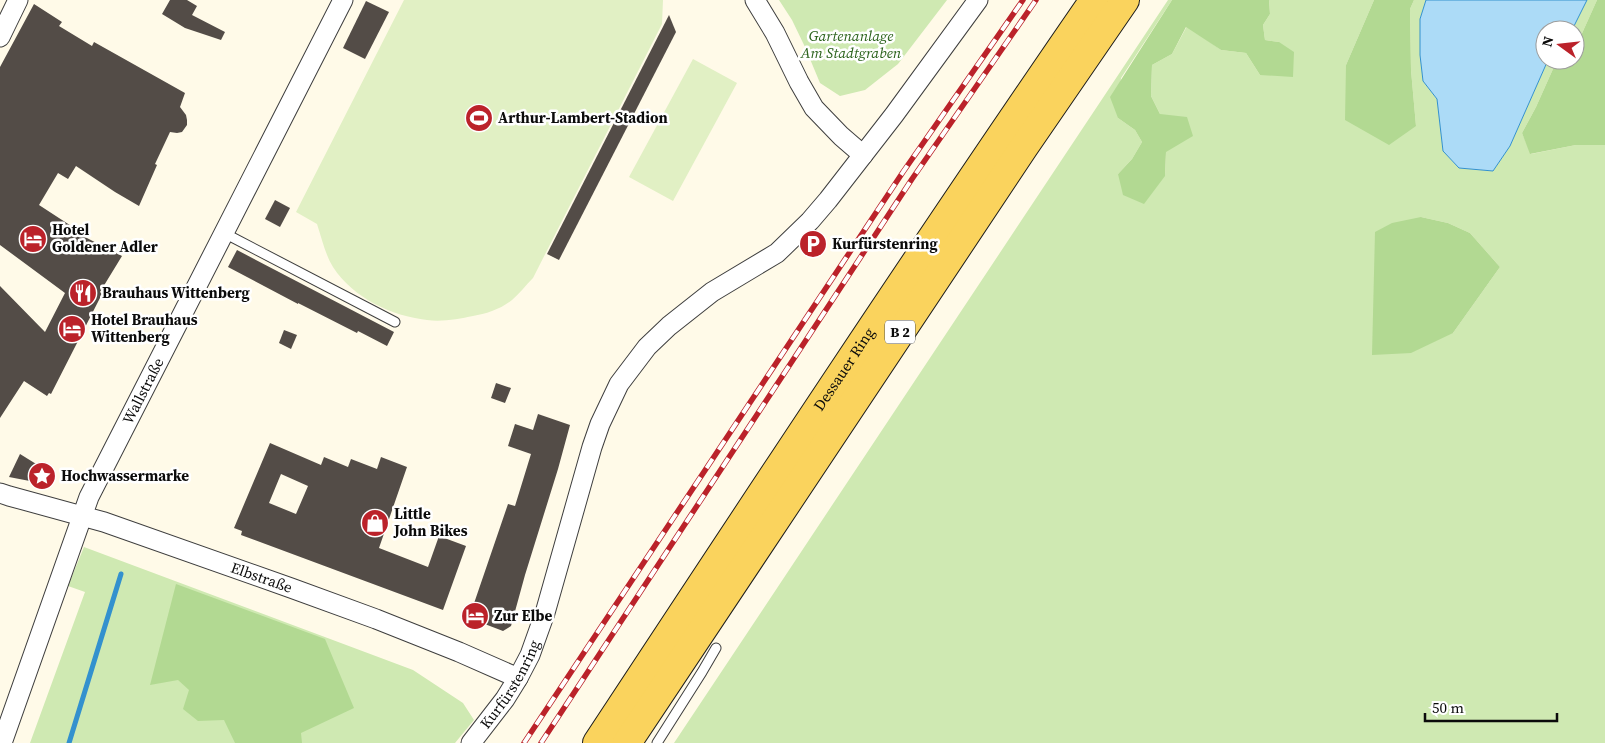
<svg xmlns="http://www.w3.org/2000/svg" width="1605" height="743" viewBox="0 0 1605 743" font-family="'Source Serif 4',serif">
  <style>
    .green { fill: #cfe9b2; fill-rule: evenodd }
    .forest { fill: #b2d992 }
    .pitch { fill: #e1f0c4 }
    .water { fill: #acdbf7; stroke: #3391ce }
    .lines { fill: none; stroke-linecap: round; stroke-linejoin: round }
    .stream { stroke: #3391ce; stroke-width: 5 }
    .building { fill: #534c47; fill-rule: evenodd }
    .lane-casing { stroke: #3e3e3e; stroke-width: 11 }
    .street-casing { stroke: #3e3e3e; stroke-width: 21 }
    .primary-casing { stroke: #1c1c1c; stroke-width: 30 }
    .lane { stroke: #fff; stroke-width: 9 }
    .street { stroke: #fff; stroke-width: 19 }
    .primary { stroke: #fad35d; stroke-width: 28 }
    .rail-casing { stroke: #bb222a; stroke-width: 5.5 }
    .rail { stroke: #fff; stroke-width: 4; stroke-dasharray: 11; stroke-linecap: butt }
    .labels { text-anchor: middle; stroke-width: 5; stroke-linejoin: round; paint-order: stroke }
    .shield { fill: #fff; stroke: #545454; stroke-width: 1 }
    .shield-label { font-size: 14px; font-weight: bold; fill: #0b0b0b }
    .park-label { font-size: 15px; font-style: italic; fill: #2a621b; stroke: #fff }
    .poi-label { font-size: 15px; font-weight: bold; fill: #0b0b0b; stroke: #fff; text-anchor: start }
    .street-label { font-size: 15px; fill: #0b0b0b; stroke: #fff }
  </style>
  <rect width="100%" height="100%" fill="#fffae8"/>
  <g class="green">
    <path d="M779 0H947L898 64 865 90 840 96 820 83 805 47 792 20Z"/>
    <path d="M1168 0H1172L1121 78 1118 118 1135 130 1142 142 1132 159 1118 174 1165 176 1166 152 1160 114 1151 96 1152 65 1172 54 1187 26 1221 50 1246 53 1260 75 1279 42 1265 40 1263 25 1270 14 1269 0H1374L1346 65 1416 126 1411 70 1410 9 1414 0H1426L1420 19V55L1423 81 1437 99 1443 151 1459 168 1493 171 1510 146 1548 60H1557L1536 107 1522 133 1531 154 1576 145H1605V743H674ZM1421 217 1448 223 1470 233 1500 267 1453 333Z"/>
    <path d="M1587 0H1597L1579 40 1575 42V30H1570L1573 28Z"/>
    <path d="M84 547 413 670 463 703 474 720 455 743H30L85 592 68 586Z"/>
  </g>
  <g class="forest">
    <path d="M1172 0H1269L1270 14 1263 25 1265 40 1279 42 1294 52 1293 77 1260 75 1246 53 1221 50 1186 27 1172 54 1152 65 1151 96 1160 114 1187 117 1193 136 1166 152 1165 176 1144 204 1123 195 1118 174 1132 159 1142 142 1135 130 1118 118 1110 97Z"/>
    <path d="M1374 0H1414L1410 9 1411 70 1416 126 1389 145 1345 120 1346 65Z"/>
    <path d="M1597 0H1605V145H1576L1530 154 1522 133 1536 107 1557 60H1575V42L1579 40Z"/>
    <path d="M1421 217 1448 223 1470 233 1500 267 1453 333 1411 353 1372 355 1375 232 1392 223Z"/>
    <path d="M176 584 325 639 354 708 301 733 302 743H235L224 720 198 721 183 709 189 690 178 680 150 685Z"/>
  </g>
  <g class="pitch">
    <path d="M404 0H663L662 24 533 278C526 285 519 294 512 300 501 309 486 314 473 316 459 319 442 322 427 320 392 316 353 298 333 267 325 254 322 239 317 224L296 212Z"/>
    <path d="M693 59 737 83 673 201 629 177Z"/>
  </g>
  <path class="water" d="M1426 0H1587L1573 28 1570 30H1545V60H1548L1510 146 1493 171 1459 168 1443 151 1437 99 1423 81 1420 55V19Z"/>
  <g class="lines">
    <path class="stream" d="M69 743 121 574"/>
  </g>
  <g class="building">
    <path d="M170 0H187L197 6 192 15 225 32 221 40 185 28 162 14Z"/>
    <path d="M366 1 389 12 365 59 343 48Z"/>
    <path d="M34 4 62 22 59 26 92 46 94 42 185 93 180 107 186 115 187 120V125L182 132 177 133 170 132 155 164 157 165 139 206 115 192 76 166 68 179 58 173 39 205 82 233 81 235 122 256 100 292 102 294 51 394 49 393 47 396 24 381 0 418V286L45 332 65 293 0 245V67Z"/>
    <path d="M669 15 676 32 559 260 547 254Z"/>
    <path d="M275 200 290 208 280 227 265 219Z"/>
    <path d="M237 250 394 332 387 346 358 331 357 333 298 303V304L228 267Z"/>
    <path d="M284 330 297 335 291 349 279 343Z"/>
    <path d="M496 383 511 388 505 403 491 398Z"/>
    <path d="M538 414 570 425 558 469 525 575 511 626 503 631 469 618 508 504 515 506 531 454 508 446 515 424 533 430Z"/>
    <path d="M270 443 321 465 324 457 348 467 351 459 377 469 381 457 407 467 379 548 428 567 439 536 466 546 443 610 241 535 242 531 234 528ZM281 474 308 486 296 514 269 503Z"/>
    <path d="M20 454 41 467 35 482 9 477Z"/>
  </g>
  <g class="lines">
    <g class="lane-casing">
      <g id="lane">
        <path d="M224 233 395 322"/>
        <path d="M657 743 702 672 716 648"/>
      </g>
    </g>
    <g class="street-casing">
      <g id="street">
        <path d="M755 0 775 33 799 82 814 108 841 136 863 155"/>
        <path d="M0 37 18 0"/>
        <path id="s1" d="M0 493 9 496 104 522 291 588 376 619 459 652 518 678"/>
        <path id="s2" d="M2 743 89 497 343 0"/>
        <path id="s3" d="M471 743 505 699 518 678 530 655 545 613 592 447 600 424 619 384 647 347 669 326 712 292 777 253 810 221 828 200 894 115 978 0"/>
      </g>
    </g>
    <g class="primary-casing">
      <g id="primary">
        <path id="s4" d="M597 743C761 494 925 245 1094 0"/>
        <path d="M627 743 1024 147 1125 0"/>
      </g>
    </g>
    <use href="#lane" class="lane"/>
    <use href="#street" class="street"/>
    <use href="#primary" class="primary"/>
    <g class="rail-casing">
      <g id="rail">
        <path d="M524 743 903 172 1023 0"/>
        <path d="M541 743 912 179 1036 0"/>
      </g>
    </g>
    <use href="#rail" class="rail"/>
  </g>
  <defs>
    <g id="stadium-disc" transform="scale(1.4375)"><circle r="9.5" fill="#bb222a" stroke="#fff"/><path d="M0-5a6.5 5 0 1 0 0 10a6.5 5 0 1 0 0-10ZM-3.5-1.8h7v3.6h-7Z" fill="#fff"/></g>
    <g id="hotel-disc" transform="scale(1.4375)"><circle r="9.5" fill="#bb222a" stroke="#fff"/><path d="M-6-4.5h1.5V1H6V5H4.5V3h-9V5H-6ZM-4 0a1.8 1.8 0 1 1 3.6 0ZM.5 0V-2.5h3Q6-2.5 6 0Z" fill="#fff"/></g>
    <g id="parking-disc" transform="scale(1.4375)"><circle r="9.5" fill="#bb222a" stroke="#fff"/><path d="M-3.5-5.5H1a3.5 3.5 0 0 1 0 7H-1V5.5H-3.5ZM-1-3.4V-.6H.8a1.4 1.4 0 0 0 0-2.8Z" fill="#fff"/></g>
    <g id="restaurant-disc" transform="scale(1.4375)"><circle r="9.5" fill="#bb222a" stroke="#fff"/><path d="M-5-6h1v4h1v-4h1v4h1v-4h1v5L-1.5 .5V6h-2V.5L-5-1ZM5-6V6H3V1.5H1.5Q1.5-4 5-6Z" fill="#fff"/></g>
    <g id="sight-disc" transform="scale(1.4375)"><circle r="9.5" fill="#bb222a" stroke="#fff"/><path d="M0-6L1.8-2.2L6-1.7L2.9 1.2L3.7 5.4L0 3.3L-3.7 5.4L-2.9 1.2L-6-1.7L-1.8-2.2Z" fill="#fff"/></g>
    <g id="shop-disc" transform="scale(1.4375)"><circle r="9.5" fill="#bb222a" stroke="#fff"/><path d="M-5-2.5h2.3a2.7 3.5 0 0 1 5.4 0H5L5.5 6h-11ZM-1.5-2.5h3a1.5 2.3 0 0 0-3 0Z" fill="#fff"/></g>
  </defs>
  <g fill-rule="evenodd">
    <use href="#stadium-disc" x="479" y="118"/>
    <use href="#hotel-disc" x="33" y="239"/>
    <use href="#parking-disc" x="813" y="244"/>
    <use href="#restaurant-disc" x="83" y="293"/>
    <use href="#hotel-disc" x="72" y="329"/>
    <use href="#sight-disc" x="42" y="476"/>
    <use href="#shop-disc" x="375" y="523"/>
    <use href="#hotel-disc" x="475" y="616"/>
  </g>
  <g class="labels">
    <rect class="shield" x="885" y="320.5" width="30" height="23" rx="4"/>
    <g class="shield-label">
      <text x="900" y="337">B 2</text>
    </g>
    <g class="park-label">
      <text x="851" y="41">Gartenanlage<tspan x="851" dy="17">Am Stadtgraben</tspan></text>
    </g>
    <g class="poi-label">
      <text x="498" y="123">Arthur-Lambert-Stadion</text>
      <text x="52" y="235">Hotel<tspan x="52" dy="17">Goldener Adler</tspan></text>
      <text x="832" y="249">Kurfürstenring</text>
      <text x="102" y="298">Brauhaus Wittenberg</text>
      <text x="91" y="325">Hotel Brauhaus<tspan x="91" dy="17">Wittenberg</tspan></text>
      <text x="61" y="481">Hochwassermarke</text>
      <text x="394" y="519">Little<tspan x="394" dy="17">John Bikes</tspan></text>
      <text x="494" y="621">Zur Elbe</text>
    </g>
    <g class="street-label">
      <text dy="5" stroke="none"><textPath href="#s4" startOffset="448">Dessauer Ring</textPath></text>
      <text dy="5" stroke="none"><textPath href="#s2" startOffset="380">Wallstraße</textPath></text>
      <text dy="5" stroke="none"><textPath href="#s1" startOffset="275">Elbstraße</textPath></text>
      <text dy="5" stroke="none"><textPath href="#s3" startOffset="71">Kurfürstenring</textPath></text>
    </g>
  </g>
  <g transform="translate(1560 45) rotate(285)"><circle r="24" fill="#ffffff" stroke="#9d9d9d"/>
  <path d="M0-4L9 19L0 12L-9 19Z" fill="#bb222a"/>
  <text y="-8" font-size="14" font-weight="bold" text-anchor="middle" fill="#0b0b0b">N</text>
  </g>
  <path d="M1425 713v8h132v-8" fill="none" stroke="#0b0b0b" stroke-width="2.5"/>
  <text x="1432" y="713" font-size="15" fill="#0b0b0b" stroke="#ffffff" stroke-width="4" paint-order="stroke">50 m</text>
</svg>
